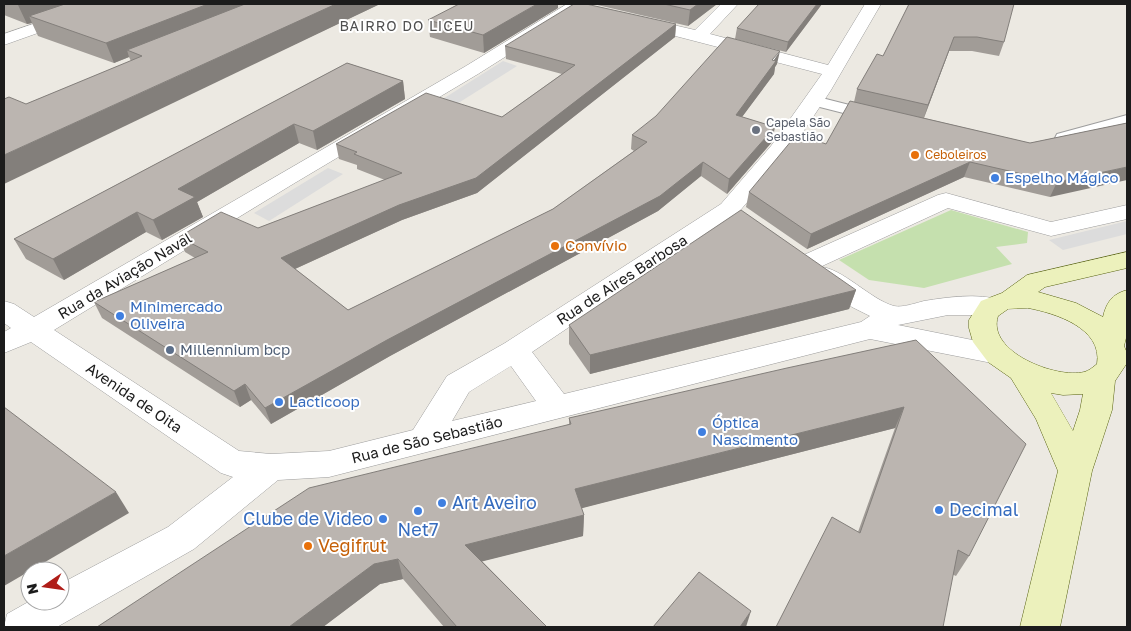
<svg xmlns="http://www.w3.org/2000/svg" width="1131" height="631" viewBox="0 0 1131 631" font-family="'Golos Text',sans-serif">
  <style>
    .grass { fill: #c5e0ae }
    .parking { fill: #dcdcdc }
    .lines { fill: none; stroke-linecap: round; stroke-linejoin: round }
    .lane-casing { stroke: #9d9d9d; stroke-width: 2 }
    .street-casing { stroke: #9d9d9d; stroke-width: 1 }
    .secondary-casing { stroke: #586312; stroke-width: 1 }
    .lane { fill: #fff; fill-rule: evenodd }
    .street { fill: #fff; fill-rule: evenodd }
    .secondary { fill: #ecf1bc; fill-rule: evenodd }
    .wall { fill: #a19c97 }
    .shaded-wall { fill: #837f7b }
    .building { fill: #bbb5b0; stroke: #837f7b }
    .worship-dot { fill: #6b7280; stroke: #fff; stroke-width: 2 }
    .food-dot { fill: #e8710a; stroke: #fff; stroke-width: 2 }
    .shop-dot { fill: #3f7fe0; stroke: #fff; stroke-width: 2 }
    .service-dot { fill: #5c6f8a; stroke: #fff; stroke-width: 2 }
    .labels { text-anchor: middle; stroke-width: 4; stroke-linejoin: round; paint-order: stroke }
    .far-worship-label { font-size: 12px; fill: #5b616d; stroke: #fff; text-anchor: start }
    .far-food-label { font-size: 12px; fill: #c56008; stroke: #fff; text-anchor: start }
    .far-neighbourhood-label { font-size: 14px; letter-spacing: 1px; fill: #4f4f4f; stroke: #fff }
    .shop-label { font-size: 15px; fill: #366cbe; stroke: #fff; text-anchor: start }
    .food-label { font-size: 15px; fill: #c56008; stroke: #fff; text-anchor: start }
    .street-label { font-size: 15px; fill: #1c1c1c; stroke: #fff }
    .service-label { font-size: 15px; fill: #4e5e75; stroke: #fff; text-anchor: start }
    .near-shop-label { font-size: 18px; fill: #366cbe; stroke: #fff; text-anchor: start }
    .near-food-label { font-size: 18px; fill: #c56008; stroke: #fff; text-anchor: start }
  </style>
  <rect width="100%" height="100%" fill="#ece9e2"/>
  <path class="grass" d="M951 210 1028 232 1027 243 996 247 1012 264 924 288 869 280 839 260Z"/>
  <g class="parking">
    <path d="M503 61 517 66 452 107 438 102Z"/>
    <path d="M328 168 343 174 269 221 254 213Z"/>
    <path d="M1127 221V234L1063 250 1049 240Z"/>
  </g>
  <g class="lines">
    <g class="lane-casing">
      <g id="lane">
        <path d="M814 96 881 113 883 116 881 119 875 121 808 104 806 101 808 98Z"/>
        <path d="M1127 115V125L1063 143 1057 142 1055 138 1057 134Z"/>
      </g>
    </g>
    <g class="street-casing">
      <g id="street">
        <path d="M91 4H113L111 7 4 45V34Z"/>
        <path d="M567 4H586L584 7 478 74 293 184 54 330 239 451 271 454 329 451 413 430 447 376 505 343 721 204 771 146 822 74 633 25 631 22 633 19 639 17 695 30 721 4H738L710 34 828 65 865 4H881L831 90 787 156 737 214 532 352 564 394 861 322 870 316 852 307 813 281 809 275 812 270 806 272 797 270 793 264 797 258 938 195 946 193 1051 222 1127 205V219L1051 236 948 208 820 267C841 267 871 300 894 306 902 308 916 303 924 301 949 297 977 293 1001 300L1005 306 1001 312 991 315H948L898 325 1007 347 1011 354 1007 361 997 364 870 339 329 477 278 480 194 549 57 627H4L7 614 30 601H60V584L168 527 233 477 221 473 31 342 4 353V332L11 328 4 323V301L14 304 34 317 466 66ZM511 366 536 401 452 421 469 392Z"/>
      </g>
    </g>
    <g class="secondary-casing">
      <path id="secondary" d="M1127 252V268L1045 287 1038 292 1076 303 1103 317C1106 303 1112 294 1127 290V334L1124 346 1127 353V363L1115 381 1112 410 1092 471 1060 627H1020L1058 471 1036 419 1011 378 988 362 973 342 969 328V320L981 301 1002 293 1027 275ZM1028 308C1055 313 1103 328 1097 364 1093 367 1089 371 1084 372 1057 379 986 352 998 316L1008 309ZM1051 393 1063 395 1083 394 1080 410 1073 431Z"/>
    </g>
    <use href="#lane" class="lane"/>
    <use href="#street" class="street"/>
    <use href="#secondary" class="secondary"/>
  </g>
  <g class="wall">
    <path d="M4 4H380L276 53 26 104 131 61 129 57 114 63 38 36 32 23 27 24 4 15Z"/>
    <path d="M593 4H717L688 26Z"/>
    <path d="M822 4 786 52 735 39 737 28Z"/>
    <path d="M909 4 1004 42 999 56 972 51H949L924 118 1030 143 1127 123 1050 197 964 177 807 249 746 207 749 192 826 144 854 102 857 89 883 56Z"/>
    <path d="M558 8 484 53 430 37 428 20Z"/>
    <path d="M676 24 675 37 477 193 402 220 295 269 348 310 553 209 634 151 631 149 632 135 777 64 775 67 774 74 742 117 772 142 727 194 701 176 658 211 390 356 271 424 251 400 240 407 102 318 94 302 195 258 185 252 179 237 258 228 385 180 357 169V165L339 159 336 144 502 117 562 74 506 59 505 46Z"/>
    <path d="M347 63 403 81 405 99 317 150 299 143 197 202 203 217 162 240 146 232 64 280 26 259 14 239Z"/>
    <path d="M856 290 849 309 590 374 569 344V325Z"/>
    <path d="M916 340 969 556 956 576 858 532 895 428 581 508 584 515 583 536 482 561 547 627H444L403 579 380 584 323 627H97L569 424V418Z"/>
  </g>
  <g class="shaded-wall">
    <path d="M22 4H86L29 16 32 23 27 24 18 5Z"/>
    <path d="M208 4H261L127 50 129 57 114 63 106 43Z"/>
    <path d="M336 4H380L4 184V155Z"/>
    <path d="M537 4H558V8L484 53 483 35Z"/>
    <path d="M698 4H717L688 26 690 10Z"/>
    <path d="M817 4H822L786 52 788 42Z"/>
    <path d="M676 24 675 37 477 193 402 220 286 273 281 258Z"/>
    <path d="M954 37 949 51 923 120 928 105Z"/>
    <path d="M780 51 777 64 775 67 774 74 733 129 736 115Z"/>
    <path d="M403 81 405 99 317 150 313 131Z"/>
    <path d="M294 124 299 143 197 202 203 217 162 240 153 220 178 189Z"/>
    <path d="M775 127 772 142 727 194 729 179Z"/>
    <path d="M703 162 701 176 658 211 390 356 271 424 265 408Z"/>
    <path d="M970 162 964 177 807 249 811 234Z"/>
    <path d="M1127 167V180L1050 197 1057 182Z"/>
    <path d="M137 212 146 232 64 280 53 259Z"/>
    <path d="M856 290 849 309 590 374V355Z"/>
    <path d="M245 384 251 400 240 407 234 391Z"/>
    <path d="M904 407 895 428 575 510V489Z"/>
    <path d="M116 492 129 513 4 586V556Z"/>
    <path d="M584 515 583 536 468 565 465 545Z"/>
    <path d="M398 559 403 579 380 584 323 627H289L374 564Z"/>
    <path d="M751 611 746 627H740Z"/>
  </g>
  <g class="building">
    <path d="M65 4H208L106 43 29 16Z"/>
    <path d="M245 4H336L4 155V99L9 97 26 104 142 56 127 50Z"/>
    <path d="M459 4H537L483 35 428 20Z"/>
    <path d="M574 4H586L676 24 476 178 399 205 281 258 348 310 553 209 647 142 632 135 656 116 727 37 780 51 772 60 776 61 736 115 775 127 729 179 703 162 660 196 387 340 265 408 245 384 234 391 94 302 208 252 179 237 221 212 258 228 402 173 354 154 357 152 336 144 426 93 502 117 575 65 505 46Z"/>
    <path d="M664 4H698L690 10Z"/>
    <path d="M759 4H817L788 42 737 28Z"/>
    <path d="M909 4H1014L1004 42 977 37H954L928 105 857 89 877 54 883 56Z"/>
    <path d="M347 63 403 81 313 131 294 124 178 189 195 197 153 220 137 212 53 259 14 239Z"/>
    <path d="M850 101 1030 143 1127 123V167L1057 182 970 162 811 234 749 192 797 134 826 144Z"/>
    <path d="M741 210 856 290 590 355 569 325Z"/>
    <path d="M916 340 1026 444 969 556 958 550 943 627H776L832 517 860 533 904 407 575 489 584 515 465 545 547 627H457L398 559 374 564 289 627H97L309 488 571 424 569 418 787 368Z"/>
    <path d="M4 407 116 492 4 556Z"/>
    <path d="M699 572 751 611 740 627H653Z"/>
  </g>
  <circle class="worship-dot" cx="756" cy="130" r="5"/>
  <g class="food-dot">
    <circle cx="915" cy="155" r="5"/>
    <circle cx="555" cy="246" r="5"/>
    <circle cx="308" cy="546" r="5"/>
  </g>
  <g class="shop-dot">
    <circle cx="995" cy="178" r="5"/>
    <circle cx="120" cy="316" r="5"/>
    <circle cx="279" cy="402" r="5"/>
    <circle cx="702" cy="432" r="5"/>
    <circle cx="442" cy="503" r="5"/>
    <circle cx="939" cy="510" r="5"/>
    <circle cx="418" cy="511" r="5"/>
    <circle cx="383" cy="519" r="5"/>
  </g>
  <circle class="service-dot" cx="170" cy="350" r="5"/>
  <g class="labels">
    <g class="far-worship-label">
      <text x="766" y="127">Capela São<tspan x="766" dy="14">Sebastião</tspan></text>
    </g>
    <g class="far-food-label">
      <text x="925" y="159">Ceboleiros</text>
    </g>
    <g class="far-neighbourhood-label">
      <text x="407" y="31">BAIRRO DO LICEU</text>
    </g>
    <g class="shop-label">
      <text x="1005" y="183">Espelho Mágico</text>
      <text x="130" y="312">Minimercado<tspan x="130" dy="17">Oliveira</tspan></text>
      <text x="289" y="407">Lacticoop</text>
      <text x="712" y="428">Óptica<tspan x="712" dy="17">Nascimento</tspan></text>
    </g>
    <g class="food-label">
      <text x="565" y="251">Convívio</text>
    </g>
    <g class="street-label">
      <text transform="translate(125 276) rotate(-31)" y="5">Rua da Aviação Naval</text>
      <text transform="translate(622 280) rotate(-33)" y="5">Rua de Aires Barbosa</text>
      <text transform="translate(134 398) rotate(34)" y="5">Avenida de Oita</text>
      <text transform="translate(427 440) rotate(-14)" y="5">Rua de São Sebastião</text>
    </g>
    <g class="service-label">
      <text x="180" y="355">Millennium bcp</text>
    </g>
    <g class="near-shop-label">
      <text x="452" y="509">Art Aveiro</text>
      <text x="949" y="516">Decimal</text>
      <text x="373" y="525" text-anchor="end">Clube de Video</text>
      <text x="418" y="536" text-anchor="middle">Net7</text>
    </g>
    <g class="near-food-label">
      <text x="318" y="552">Vegifrut</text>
    </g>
  </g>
  <rect width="1131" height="631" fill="none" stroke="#1c1c1c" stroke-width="10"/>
  <g transform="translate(45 586) rotate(257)"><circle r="24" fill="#ffffff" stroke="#a4a4a4"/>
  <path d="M0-4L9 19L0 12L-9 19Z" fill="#af1d18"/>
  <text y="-8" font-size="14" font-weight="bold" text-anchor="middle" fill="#1c1c1c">N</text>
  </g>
</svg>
